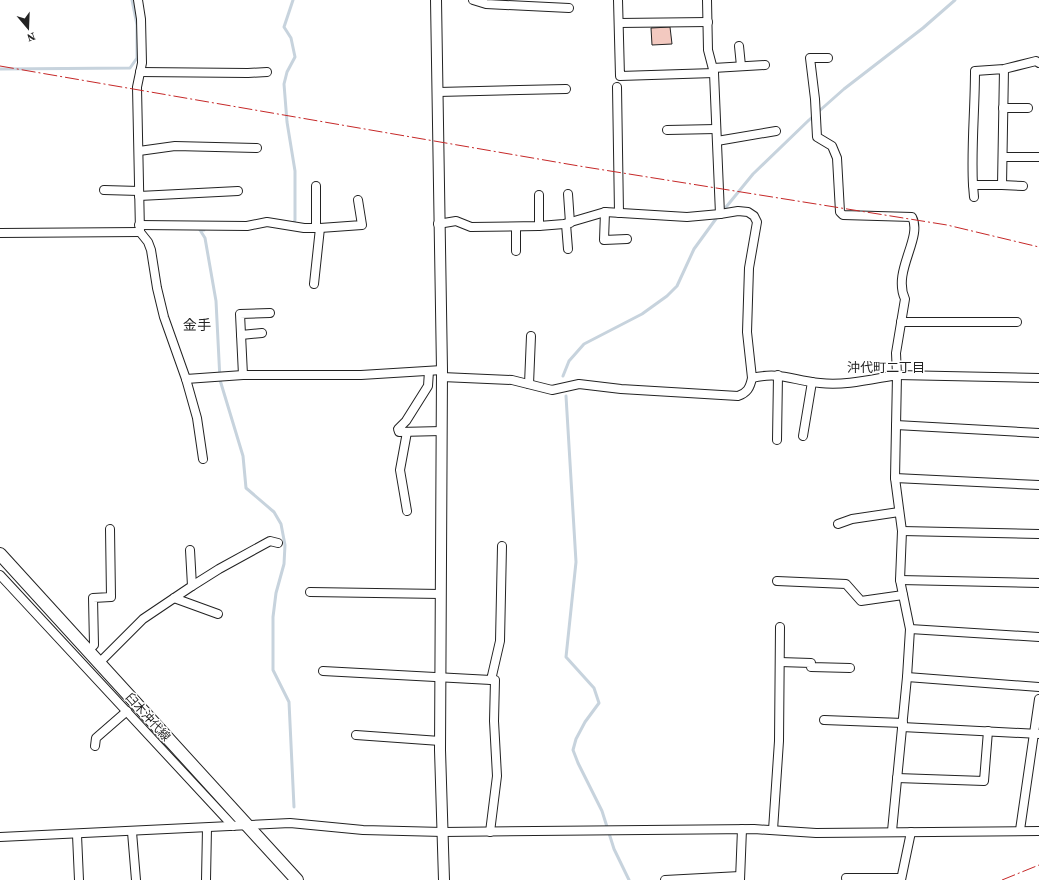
<svg xmlns="http://www.w3.org/2000/svg" width="1039" height="880" viewBox="0 0 1039 880" font-family="'Source Serif 4','Noto Sans JP',serif">
  <style>
    .lines { fill: none; stroke-linecap: round; stroke-linejoin: round }
    .stream { stroke: #c7d3dd; stroke-width: 3 }
    .building { fill: #f3c9c0; stroke: #222 }
    .minor-casing { stroke: #222; stroke-width: 10 }
    .tertiary-casing { stroke: #222; stroke-width: 12 }
    .secondary-casing { stroke: #222; stroke-width: 14 }
    .minor { stroke: #fff; stroke-width: 8 }
    .tertiary { stroke: #fff; stroke-width: 10 }
    .secondary { stroke: #fff; stroke-width: 12 }
    .power { stroke: #c62828; stroke-width: 1; stroke-dasharray: 14 3 2 3; stroke-linecap: butt }
    .labels { text-anchor: middle; stroke-width: 3; stroke-linejoin: round; paint-order: stroke }
    .street-label { font-size: 12px; fill: #222; stroke: #fff }
    .neighbourhood-label { font-size: 13px; fill: #222; stroke: #fff }
    .quarter-label { font-size: 14px; fill: #222; stroke: #fff }
  </style>
  <rect width="100%" height="100%" fill="#fff"/>
  <g class="lines">
    <g class="stream">
      <path d="M293 0 284 27 291 38 295 57 287 72 284 84 287 122 295 171V220L293 225"/>
      <path d="M0 69 130 68 137 58V25L132 0"/>
      <path d="M722 212 753 174 809 120 844 89 923 28 955 0"/>
      <path d="M204 230H200L205 238 216 301 220 380 243 456 246 488 274 512 281 524 285 545 284 564 276 593 273 617V670L289 702 294 807"/>
      <path d="M563 376 569 361 584 344 642 314 667 296 677 286 694 249 718 216"/>
      <path d="M566 396 576 562 566 657 594 688 599 703 585 722 576 739 573 750 578 763 602 811 614 849 629 880"/>
    </g>
  </g>
  <path class="building" d="M670 27 672 44 652 45 651 28Z"/>
  <g class="lines">
    <g class="minor-casing">
      <g id="minor">
        <path d="M138 0 141 19 142 63 137 87 140 232 148 242 151 250 157 288 164 317 186 379 197 418 203 459"/>
        <path d="M473 0 486 4 569 8"/>
        <path d="M618 0 620 76 714 73"/>
        <path d="M707 0 708 50 714 73 720 214"/>
        <path d="M619 23 708 22"/>
        <path d="M739 46 741 66"/>
        <path d="M828 58H810L815 99 817 137 832 146 837 158 840 212 843 215 912 217C923 238 892 271 905 299L896 353 897 375 1039 378"/>
        <path d="M713 68 765 65"/>
        <path d="M1004 69 1002 185H973C971 148 975 109 975 71L1004 69 1036 61 1039 63"/>
        <path d="M140 72 248 73 267 72"/>
        <path d="M617 87 619 213"/>
        <path d="M438 92 566 89"/>
        <path d="M1003 108H1028"/>
        <path d="M667 130 716 129"/>
        <path d="M717 141 776 131"/>
        <path d="M139 151 175 146 257 148"/>
        <path d="M1003 157H1039"/>
        <path d="M973 185 974 197"/>
        <path d="M1002 185 1023 186"/>
        <path d="M104 190 139 191"/>
        <path d="M568 194 570 223"/>
        <path d="M539 195V226"/>
        <path d="M139 196 238 191"/>
        <path d="M605 212 604 240 627 239"/>
        <path d="M438 224 456 221 471 227 539 226 564 224 605 212 687 217 720 214 738 211 748 212 754 216 757 222 749 268 747 332 752 378C781 371 793 381 820 383 845 386 872 379 897 375L895 478 902 531 900 580 910 629 907 677 892 831"/>
        <path d="M566 224 568 249"/>
        <path d="M139 225 247 226 267 222 304 228H320L314 284"/>
        <path d="M316 228V186"/>
        <path d="M320 228 362 225 358 200"/>
        <path d="M0 233 140 232"/>
        <path d="M516 251V228"/>
        <path d="M901 322H1017"/>
        <path d="M241 335 262 333"/>
        <path d="M429 371 428 386 406 421 398 429 399 432 442 431"/>
        <path d="M243 375 240 314 270 313"/>
        <path d="M442 377 512 380 552 390 579 384 621 389 738 396C747 393 750 388 752 378"/>
        <path d="M186 379 243 375H361L442 370"/>
        <path d="M529 384 531 336"/>
        <path d="M896 425 1039 433"/>
        <path d="M407 432 400 470 407 511"/>
        <path d="M803 436 812 382"/>
        <path d="M777 440 778 375"/>
        <path d="M895 478 1039 485"/>
        <path d="M838 524 852 519 899 512"/>
        <path d="M902 531 1039 534"/>
        <path d="M0 575 233 826"/>
        <path d="M900 580 1039 583"/>
        <path d="M777 581 846 584 861 601 903 595"/>
        <path d="M192 586 219 569 270 541 278 543"/>
        <path d="M310 592 441 594"/>
        <path d="M174 598 218 614"/>
        <path d="M910 629 1039 637"/>
        <path d="M88 651 94 645 93 598 111 597 110 529"/>
        <path d="M780 662 811 663V667L850 668"/>
        <path d="M99 663 143 619 192 586 190 550"/>
        <path d="M323 671 491 680 500 641 502 546"/>
        <path d="M907 677 1039 687"/>
        <path d="M824 720 903 723"/>
        <path d="M902 727 1039 734"/>
        <path d="M356 735 440 741"/>
        <path d="M95 746 96 738 127 711"/>
        <path d="M897 778 984 781 988 731"/>
        <path d="M773 830 779 741 780 627"/>
        <path d="M1020 830 1039 699"/>
        <path d="M132 832 136 880"/>
        <path d="M490 832 497 776 494 721 495 680H491"/>
        <path d="M77 835 79 880"/>
        <path d="M0 837 290 823 363 830 443 832 754 829 816 833 1039 831"/>
        <path d="M846 878H901"/>
        <path d="M206 880 207 828"/>
        <path d="M665 880 740 876"/>
        <path d="M740 880 742 829"/>
        <path d="M901 880 911 832"/>
      </g>
    </g>
    <g class="tertiary-casing">
      <path id="tertiary" d="M436 0 442 370 440 750 444 880"/>
    </g>
    <g class="secondary-casing">
      <path id="secondary" d="M0 554 297 880"/>
    </g>
    <use href="#minor" class="minor"/>
    <use href="#tertiary" class="tertiary"/>
    <use href="#secondary" class="secondary"/>
    <g class="power">
      <path d="M0 66 579 166 947 225 1039 247"/>
      <path d="M1002 880 1039 865"/>
    </g>
  </g>
  <g class="labels">
    <g class="street-label">
      <text transform="translate(148 717) rotate(48)" y="4">臼木沖代線</text>
    </g>
    <g class="neighbourhood-label">
      <text x="886" y="372">沖代町二丁目</text>
    </g>
    <g class="quarter-label">
      <text x="197" y="330">金手</text>
    </g>
  </g>
  <g transform="translate(28 28) rotate(161)" stroke="#ffffff" stroke-width="3" paint-order="stroke">
  <path d="M0-3L7 15L0 10L-7 15Z" fill="#222222"/>
  <text y="-6" font-size="11" font-weight="bold" text-anchor="middle" fill="#222222">N</text>
  </g>
</svg>
